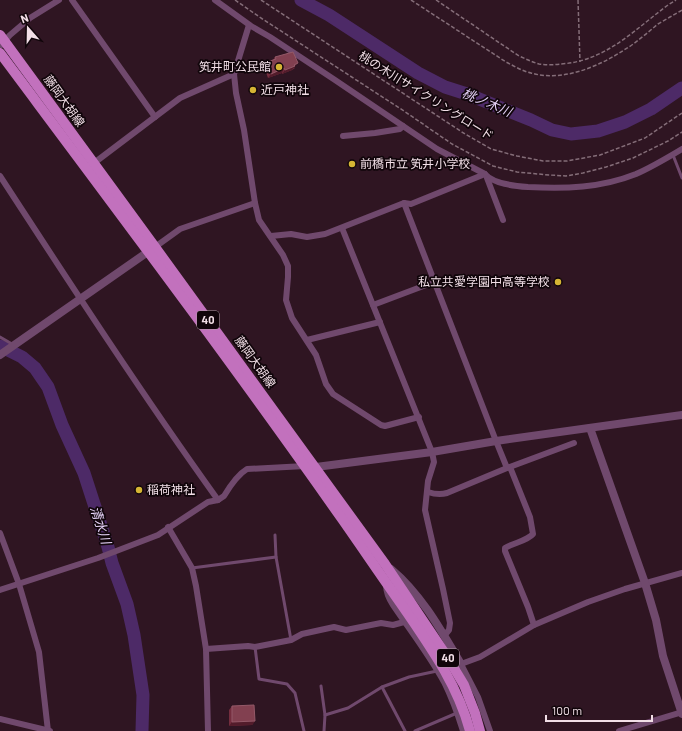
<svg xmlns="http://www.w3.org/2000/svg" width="682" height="731" viewBox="0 0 682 731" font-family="Barlow,'Noto Sans JP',sans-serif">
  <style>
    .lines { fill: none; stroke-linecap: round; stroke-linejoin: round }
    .river { stroke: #4d2a67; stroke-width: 13 }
    .path { stroke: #846d78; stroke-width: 1.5; stroke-dasharray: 4 2; stroke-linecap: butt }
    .service { stroke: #70496d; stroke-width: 3 }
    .minor { stroke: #70496d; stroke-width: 6 }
    .tertiary { stroke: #70496d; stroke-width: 8 }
    .primary { stroke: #c271bd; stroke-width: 10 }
    .wall { fill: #742d3e }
    .shaded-wall { fill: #531c2b }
    .building { fill: #824050; stroke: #945968 }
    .poi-dot { fill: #d6b534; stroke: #10050a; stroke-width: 1.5 }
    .labels { text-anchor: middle; stroke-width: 3.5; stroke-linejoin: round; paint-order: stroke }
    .shield { fill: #10050a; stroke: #ae9ea5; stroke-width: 1 }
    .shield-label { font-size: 11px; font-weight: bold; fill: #f2dfe7 }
    .poi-label { font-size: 12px; fill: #f2dfe7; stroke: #10050a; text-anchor: start }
    .street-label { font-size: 12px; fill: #f2dfe7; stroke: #10050a }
    .water-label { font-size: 13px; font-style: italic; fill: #e4d1f6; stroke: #10050a }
  </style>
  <rect width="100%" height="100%" fill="#2f1522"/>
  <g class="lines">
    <g class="river">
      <path d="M301 0 329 15 418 73 445 87 467 94 531 120 552 130 571 134 598 131 625 122 651 109 682 88"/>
      <path d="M0 346 22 357 35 368 48 387 62 425 84 473 108 547 112 563 127 604 134 635 143 695 142 731"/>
    </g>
    <g class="path">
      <path d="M235 0 261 18 404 111 452 144 493 166 517 172 549 175 566 176 583 173 606 167 633 158 668 141 682 132"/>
      <path d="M261 0 465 134 491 149 517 156 543 161H567L600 155 645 138 682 113"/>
      <path d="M411 0 506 62C514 66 522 71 531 73 562 82 598 67 624 50 636 43 647 33 658 24 666 19 674 15 682 10"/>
      <path d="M436 0 519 56C526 59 532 62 539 64 546 65 554 65 561 64 606 61 634 30 668 5L676 0"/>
      <path d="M578 0 580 62"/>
    </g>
    <g class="service">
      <path d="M673 155 682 178"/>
      <path d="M0 337 12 344"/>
      <path d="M275 535 276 557 291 640"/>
      <path d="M192 568 276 557"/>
      <path d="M255 647 259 679 287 684 295 693 304 731"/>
      <path d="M321 686 325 715 324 731"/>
      <path d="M382 687 405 731"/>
      <path d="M325 715 348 708 382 687 409 677 437 671"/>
      <path d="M415 731 457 713"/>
    </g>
    <g class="minor">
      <path d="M72 0 155 117"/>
      <path d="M215 0 251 26 270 37 335 80 437 149 485 174C493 184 515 186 528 187 565 189 601 188 636 174 652 167 667 158 682 149"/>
      <path d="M0 46 10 35 30 18 59 0"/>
      <path d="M234 74 249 25"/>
      <path d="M343 136 375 133 400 129 403 126"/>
      <path d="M94 163 180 98 234 74 236 93 244 130 255 203 259 220 283 255 288 266V277L286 300 292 318 316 355 326 384 333 394 381 425 385 426 419 417"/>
      <path d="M0 176C71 285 142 394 218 500"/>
      <path d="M487 178 503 220"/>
      <path d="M404 203 491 428 496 441 507 468"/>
      <path d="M342 228 432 452 434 462 428 481 425 510 443 589 450 623 449 630 444 636"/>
      <path d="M271 236 291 234 307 237 325 234 404 203 411 204 485 174"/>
      <path d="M155 247 180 229 255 203"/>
      <path d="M373 305 434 282"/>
      <path d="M307 340 380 322"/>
      <path d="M510 467 530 517 533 534C527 541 513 543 505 548V551L528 607 534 625"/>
      <path d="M428 492C434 494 440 495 447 493L507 468 574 443"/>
      <path d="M168 527 192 568 196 586 206 649 208 731"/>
      <path d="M0 533 19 584 39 652 48 731"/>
      <path d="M386 585C386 593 389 599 393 605 410 630 430 656 444 682 452 698 458 715 463 731"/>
      <path d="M0 590 98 558 158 535 208 502 218 500 224 496C230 486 237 475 247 469L305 466"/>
      <path d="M206 649 248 646 255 647 291 640 302 634 334 627 346 630 381 623 393 625 404 622"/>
      <path d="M0 719 50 731"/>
      <path d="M490 731 478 697 461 664 480 657 534 625 588 602 625 589 682 573"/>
      <path d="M619 731 682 712"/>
    </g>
    <g class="tertiary">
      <path d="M0 355 152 249"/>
      <path d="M590 428 645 583 656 620 663 656 682 714"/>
      <path d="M309 466 316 467 432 452 496 441 682 415"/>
      <path d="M391 569C421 594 441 630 461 664"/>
    </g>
    <g class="primary">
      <path d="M0 35 155 247 385 564 448 658 464 685 475 713 480 731"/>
      <path d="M0 53C115 207 231 361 342 519 363 549 384 580 406 611 432 649 458 686 470 731"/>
    </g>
  </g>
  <g class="wall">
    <path d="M275 57 295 68 292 70 282 74V73L268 78 264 67 267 62 273 60Z"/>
    <path d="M232 706 255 721 252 725 229 726V710Z"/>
  </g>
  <g class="shaded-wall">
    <path d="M298 63 292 70 282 74 285 70Z"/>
    <path d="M284 68 282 73 268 78 271 74Z"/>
    <path d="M255 721 252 725 229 726 232 722Z"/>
  </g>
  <g class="building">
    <path d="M293 52 298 63 294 65 295 66 285 70 284 68 271 74 267 62 276 59 275 57Z"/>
    <path d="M254 705 255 721 232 722V706Z"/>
  </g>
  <g class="poi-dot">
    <circle cx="279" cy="67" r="4"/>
    <circle cx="253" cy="90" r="4"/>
    <circle cx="352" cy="164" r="4"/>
    <circle cx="558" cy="282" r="4"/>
    <circle cx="139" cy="490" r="4"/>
  </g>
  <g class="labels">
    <g class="shield">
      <rect x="197" y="311" width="22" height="18" rx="3"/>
      <rect x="437" y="649" width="22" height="18" rx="3"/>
    </g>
    <g class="shield-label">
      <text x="208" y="324">40</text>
      <text x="448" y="662">40</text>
    </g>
    <g class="poi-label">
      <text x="271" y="71" text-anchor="end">笂井町公民館</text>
      <text x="261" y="94">近戸神社</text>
      <text x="360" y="168">前橋市立 笂井小学校</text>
      <text x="550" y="286" text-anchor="end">私立共愛学園中高等学校</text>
      <text x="147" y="494">稲荷神社</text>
    </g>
    <g class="street-label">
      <text transform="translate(426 96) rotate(32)" y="4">桃の木川サイクリングロード</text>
      <text transform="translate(64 101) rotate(54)" y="4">藤岡大胡線</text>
      <text transform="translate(255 362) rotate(54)" y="4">藤岡大胡線</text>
    </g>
    <g class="water-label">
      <text transform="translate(487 102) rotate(23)" y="5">桃ノ木川</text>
      <text transform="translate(101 525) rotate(72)" y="5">清水川</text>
    </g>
  </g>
  <g transform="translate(28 28) rotate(340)" stroke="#10050a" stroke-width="3" paint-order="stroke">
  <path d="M0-3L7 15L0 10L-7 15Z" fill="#f2dfe7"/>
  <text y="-6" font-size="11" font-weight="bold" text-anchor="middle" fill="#f2dfe7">N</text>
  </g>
  <path d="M546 715v6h106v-6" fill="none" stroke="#f2dfe7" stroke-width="2"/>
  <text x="552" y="715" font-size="12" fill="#f2dfe7" stroke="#10050a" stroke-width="3" paint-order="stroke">100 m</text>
</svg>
